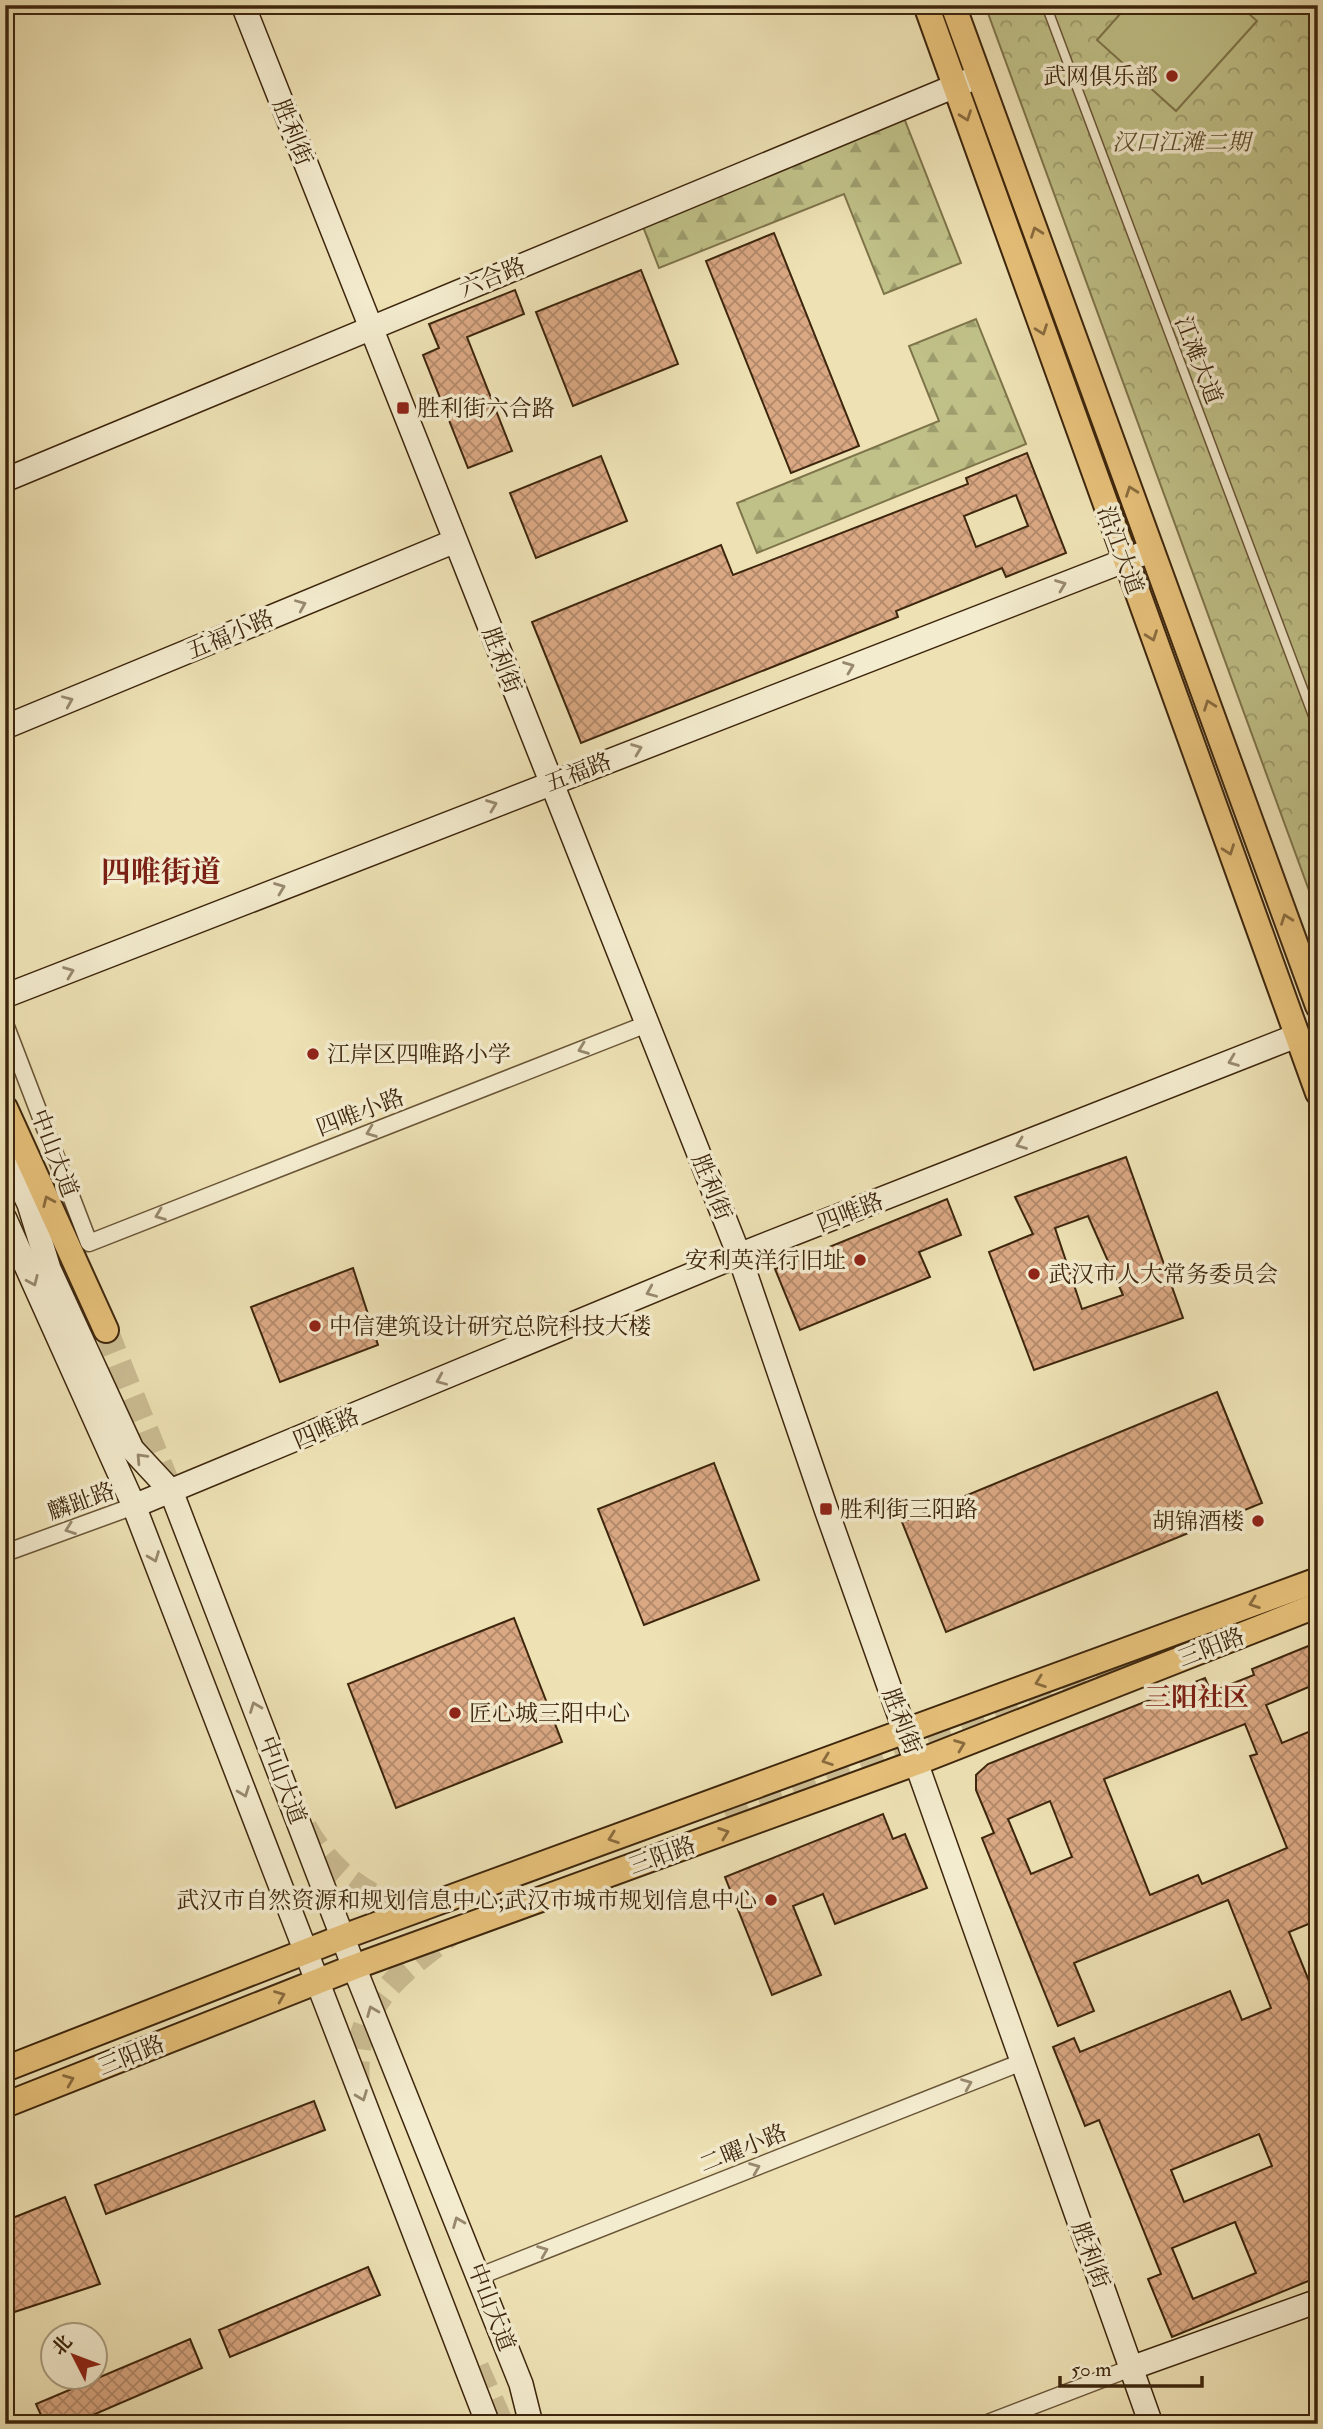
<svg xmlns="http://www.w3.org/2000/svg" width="1323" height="2429" viewBox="0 0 1323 2429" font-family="'IM FELL Double Pica','Noto Serif SC',serif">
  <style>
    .forest { fill: url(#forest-firs); stroke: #7e744a; stroke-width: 2 }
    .park { fill: url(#park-crowns); stroke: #7e744a; stroke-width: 2 }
    .pitch { fill: #c0c188; stroke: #7e744a; stroke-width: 2 }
    .building { fill: url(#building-cross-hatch); stroke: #3d260d; stroke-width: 2; fill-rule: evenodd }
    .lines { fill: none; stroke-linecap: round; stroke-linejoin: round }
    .primary-tunnel { stroke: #cbbc93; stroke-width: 24; stroke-dasharray: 24 12; stroke-linecap: butt }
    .lane-casing { stroke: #695537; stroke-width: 11 }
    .street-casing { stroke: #695537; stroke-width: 19 }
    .secondary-casing { stroke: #3d260d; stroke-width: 26 }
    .primary-casing { stroke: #3d260d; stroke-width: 28 }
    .lane { stroke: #f4eccf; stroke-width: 8 }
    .street { stroke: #f4eccf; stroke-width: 16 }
    .secondary { stroke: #f4eccf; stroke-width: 23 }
    .primary { stroke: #e7c17a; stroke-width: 24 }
    .oneway { stroke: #8a6c3e }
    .oneway2 { stroke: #98896e }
    .poi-dot { fill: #8f2418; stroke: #f4eccf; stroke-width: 2.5 }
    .labels { text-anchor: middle; stroke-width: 7; stroke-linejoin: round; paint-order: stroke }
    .poi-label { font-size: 23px; fill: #3d260d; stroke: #f4eccf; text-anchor: start }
    .street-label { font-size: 23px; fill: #3d260d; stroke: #f4eccf }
    .park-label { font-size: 23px; font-style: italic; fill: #5e4d2c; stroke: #f4eccf }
    .quarter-label { font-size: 26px; font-weight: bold; fill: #7a1f14; stroke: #f4eccf }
    .district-label { font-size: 30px; font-weight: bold; fill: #7a1f14; stroke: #f4eccf }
  </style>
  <defs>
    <pattern id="forest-firs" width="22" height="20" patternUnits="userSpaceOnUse" patternTransform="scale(1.75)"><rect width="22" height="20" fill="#c0c188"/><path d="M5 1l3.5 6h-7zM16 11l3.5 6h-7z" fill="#9d9d6e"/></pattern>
    <pattern id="park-crowns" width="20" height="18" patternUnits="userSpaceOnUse" patternTransform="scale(1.75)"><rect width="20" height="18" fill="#c0c188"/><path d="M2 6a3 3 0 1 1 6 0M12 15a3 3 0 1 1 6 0" fill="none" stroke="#9d9d6e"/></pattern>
    <pattern id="building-cross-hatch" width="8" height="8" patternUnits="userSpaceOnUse" patternTransform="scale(1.75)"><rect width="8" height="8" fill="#daa883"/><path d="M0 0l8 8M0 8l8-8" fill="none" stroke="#b2896a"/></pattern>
  </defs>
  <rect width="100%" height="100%" fill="#eee2b5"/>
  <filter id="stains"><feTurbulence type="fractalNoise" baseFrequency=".00286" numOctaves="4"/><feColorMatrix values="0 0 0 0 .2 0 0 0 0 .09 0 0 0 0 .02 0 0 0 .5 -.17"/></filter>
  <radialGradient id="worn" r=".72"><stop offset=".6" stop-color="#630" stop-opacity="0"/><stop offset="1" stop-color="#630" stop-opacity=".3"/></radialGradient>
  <g class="forest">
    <path d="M904 118 961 263 884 294 844 194 659 268 642 224Z"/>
    <path d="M976 319 1026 444 757 553 737 503 939 421 909 346Z"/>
  </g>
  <path class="park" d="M985 5H1318V915Z"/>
  <path class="pitch" d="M1128 5H1239L1257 21 1176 111 1097 40Z"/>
  <g class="building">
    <path d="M774 233 859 446 791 473 706 261Z"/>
    <path d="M641 270 678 364 573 406 536 312Z"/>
    <path d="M515 290 524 314 467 337 512 451 468 468 423 355 439 348 429 324Z"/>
    <path d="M1027 453 1066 553 1006 577 1002 568 896 611 898 617 581 743 532 622 721 545 733 575 968 484 966 478ZM1016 495 1028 526 976 547 964 516Z"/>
    <path d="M601 456 627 521 536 558 510 493Z"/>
    <path d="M1126 1157 1183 1318 1034 1370 989 1252 1033 1234 1015 1197ZM1088 1216 1123 1295 1082 1309 1055 1228Z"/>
    <path d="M947 1199 961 1235 919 1252 930 1277 800 1330 775 1269Z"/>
    <path d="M353 1268 378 1345 280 1382 251 1307Z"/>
    <path d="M1217 1392 1262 1503 946 1632 902 1522Z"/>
    <path d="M714 1463 759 1580 644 1625 598 1509Z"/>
    <path d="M514 1618 562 1742 396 1808 348 1684Z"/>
    <path d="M1318 1642V1683L1266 1705 1282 1743 1318 1728V1920L1289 1932 1318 2003V2277L1172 2337 1148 2279 1161 2274 1099 2120 1085 2126 1053 2047 1074 2038 1080 2052 1230 1991 1242 2020 1271 2008 1228 1900 1074 1963 1094 2011 1058 2026 982 1838 994 1833 976 1790V1775L988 1764 1205 1678 1211 1692 1254 1675 1252 1669ZM1245 1724 1257 1754 1250 1756 1287 1848 1202 1884 1198 1875 1150 1895 1104 1779ZM1050 1801 1072 1857 1031 1874 1008 1819ZM1259 2134 1272 2166 1184 2202 1171 2170ZM1235 2222 1256 2273 1193 2299 1172 2248Z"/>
    <path d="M883 1814 893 1839 905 1834 927 1888 835 1924 823 1894 793 1906 821 1975 772 1995 725 1877Z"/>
    <path d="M314 2101 325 2130 106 2214 95 2185Z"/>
    <path d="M65 2197 100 2284 5 2315V2221Z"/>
    <path d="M368 2267 380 2295 230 2357 219 2330Z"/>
    <path d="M190 2339 202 2368 72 2424H45L36 2404Z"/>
  </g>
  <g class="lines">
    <g class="primary-tunnel">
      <path d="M106 1330 171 1491"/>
      <path d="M727 1819 1261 1613"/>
      <path d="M305 1827C330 1873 376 1908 429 1910"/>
      <path d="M358 2085C352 2008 394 1977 450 1935"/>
      <path d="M477 2367 502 2424"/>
    </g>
    <g class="lane-casing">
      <path id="lane" d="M1046 5 1318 729"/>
    </g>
    <g class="street-casing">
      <g id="street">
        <path d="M5 1024 89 1243 647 1024"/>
        <path d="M5 1553 134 1506"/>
        <path d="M480 2276 1022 2062"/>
        <path d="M985 2424 1131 2368"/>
      </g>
    </g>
    <g class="secondary-casing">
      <g id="secondary">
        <path d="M243 5 739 1255 826 1509 1151 2424"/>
        <path d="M5 480 972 79"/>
        <path d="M5 727 455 541"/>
        <path d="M5 996 1152 550"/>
        <path d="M5 1153 29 1204 49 1269 132 1449 171 1491 354 1967 521 2384 531 2424"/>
        <path d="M5 1219 134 1506 488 2424"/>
        <path d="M134 1506 739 1255 1296 1036"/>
        <path d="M1131 2368 1318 2301"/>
      </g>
    </g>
    <g class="primary-casing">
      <g id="primary">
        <path d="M926 5 1318 1093"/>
        <path d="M953 5 1318 1006"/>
        <path d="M5 1108 106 1330"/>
        <path d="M5 2069 343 1937 1318 1580"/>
        <path d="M5 2105 354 1967 918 1762 1318 1605"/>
      </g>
    </g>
    <use href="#lane" class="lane"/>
    <use href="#street" class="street"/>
    <use href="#secondary" class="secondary"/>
    <use href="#primary" class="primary"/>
  </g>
  <defs><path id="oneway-chevron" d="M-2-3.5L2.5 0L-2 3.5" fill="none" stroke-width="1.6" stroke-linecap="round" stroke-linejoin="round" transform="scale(1.75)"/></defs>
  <g class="oneway">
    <use href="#oneway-chevron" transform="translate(966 116) rotate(70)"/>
    <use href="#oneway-chevron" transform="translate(1036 232) rotate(-110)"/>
    <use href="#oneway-chevron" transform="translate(1042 330) rotate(70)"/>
    <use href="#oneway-chevron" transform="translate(1131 491) rotate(-110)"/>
    <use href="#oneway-chevron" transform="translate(1152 636) rotate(70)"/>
    <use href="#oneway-chevron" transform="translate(1209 705) rotate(-110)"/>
    <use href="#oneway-chevron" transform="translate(1229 850) rotate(70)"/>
    <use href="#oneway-chevron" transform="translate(1286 919) rotate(-110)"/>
    <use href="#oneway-chevron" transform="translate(48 1201) rotate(-114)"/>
    <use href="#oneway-chevron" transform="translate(1254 1603) rotate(160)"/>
    <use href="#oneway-chevron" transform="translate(1040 1682) rotate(160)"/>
    <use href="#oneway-chevron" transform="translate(960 1745) rotate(-21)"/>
    <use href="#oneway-chevron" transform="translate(827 1760) rotate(160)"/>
    <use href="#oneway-chevron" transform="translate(724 1833) rotate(-20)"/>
    <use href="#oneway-chevron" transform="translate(613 1838) rotate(160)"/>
    <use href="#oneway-chevron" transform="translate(280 1996) rotate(-22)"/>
    <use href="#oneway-chevron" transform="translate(69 2080) rotate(-22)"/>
  </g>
  <g class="oneway2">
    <use href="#oneway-chevron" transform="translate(1061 585) rotate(-21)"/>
    <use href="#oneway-chevron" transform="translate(301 605) rotate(-23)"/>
    <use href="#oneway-chevron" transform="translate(849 667) rotate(-21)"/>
    <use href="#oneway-chevron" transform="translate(68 701) rotate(-23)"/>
    <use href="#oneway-chevron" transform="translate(637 749) rotate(-21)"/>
    <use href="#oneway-chevron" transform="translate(492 805) rotate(-21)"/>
    <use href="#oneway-chevron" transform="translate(280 888) rotate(-21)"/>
    <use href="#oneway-chevron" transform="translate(69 972) rotate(-21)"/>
    <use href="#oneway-chevron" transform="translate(583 1049) rotate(159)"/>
    <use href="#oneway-chevron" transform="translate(1233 1061) rotate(159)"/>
    <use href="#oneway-chevron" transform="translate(371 1132) rotate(159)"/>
    <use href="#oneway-chevron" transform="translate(1021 1144) rotate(159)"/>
    <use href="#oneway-chevron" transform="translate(160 1215) rotate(159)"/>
    <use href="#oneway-chevron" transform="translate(33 1281) rotate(66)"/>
    <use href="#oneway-chevron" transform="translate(651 1292) rotate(157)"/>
    <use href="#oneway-chevron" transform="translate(441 1380) rotate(157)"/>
    <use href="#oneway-chevron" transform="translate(141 1458) rotate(-133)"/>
    <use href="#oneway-chevron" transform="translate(70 1529) rotate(160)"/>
    <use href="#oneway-chevron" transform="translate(154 1557) rotate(69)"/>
    <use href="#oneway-chevron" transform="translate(255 1707) rotate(-111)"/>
    <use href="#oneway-chevron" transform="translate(244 1792) rotate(69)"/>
    <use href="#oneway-chevron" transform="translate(372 2011) rotate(-112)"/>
    <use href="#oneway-chevron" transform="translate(967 2084) rotate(-22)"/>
    <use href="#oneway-chevron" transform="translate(362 2096) rotate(69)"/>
    <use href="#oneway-chevron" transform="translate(755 2168) rotate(-22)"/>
    <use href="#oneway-chevron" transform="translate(458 2222) rotate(-112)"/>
    <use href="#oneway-chevron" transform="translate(543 2251) rotate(-22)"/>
  </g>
  <g class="poi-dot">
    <circle cx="1172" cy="76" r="7"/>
    <rect x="396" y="401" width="14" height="14" rx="3.5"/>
    <circle cx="313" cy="1054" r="7"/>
    <circle cx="860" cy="1260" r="7"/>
    <circle cx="1034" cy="1274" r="7"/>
    <circle cx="315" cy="1326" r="7"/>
    <rect x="819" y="1502" width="14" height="14" rx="3.5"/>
    <circle cx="1258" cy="1521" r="7"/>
    <circle cx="455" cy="1713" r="7"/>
    <circle cx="771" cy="1900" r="7"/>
  </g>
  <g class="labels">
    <g class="poi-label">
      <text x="1158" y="84" text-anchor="end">武网俱乐部</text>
      <text x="417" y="416">胜利街六合路</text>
      <text x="327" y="1062">江岸区四唯路小学</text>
      <text x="846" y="1268" text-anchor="end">安利英洋行旧址</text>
      <text x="1048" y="1282">武汉市人大常务委员会</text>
      <text x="329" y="1334">中信建筑设计研究总院科技大楼</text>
      <text x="840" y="1517">胜利街三阳路</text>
      <text x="1244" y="1529" text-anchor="end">胡锦酒楼</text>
      <text x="469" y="1721">匠心城三阳中心</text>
      <text x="757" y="1908" text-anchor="end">武汉市自然资源和规划信息中心;武汉市城市规划信息中心</text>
    </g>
    <g class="street-label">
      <text transform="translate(293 132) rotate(68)" y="8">胜利街</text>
      <text transform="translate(492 277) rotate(-22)" y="8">六合路</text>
      <text transform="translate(1199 360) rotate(69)" y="8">江滩大道</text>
      <text transform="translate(1121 550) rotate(70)" y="8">沿江大道</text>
      <text transform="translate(230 634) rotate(-23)" y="8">五福小路</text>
      <text transform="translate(502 660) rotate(69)" y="8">胜利街</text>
      <text transform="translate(578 772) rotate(-21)" y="8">五福路</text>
      <text transform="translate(360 1112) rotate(-21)" y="8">四唯小路</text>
      <text transform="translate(55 1153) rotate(69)" y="8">中山大道</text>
      <text transform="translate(712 1187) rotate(68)" y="8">胜利街</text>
      <text transform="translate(850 1212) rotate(-21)" y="8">四唯路</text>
      <text transform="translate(326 1428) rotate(-23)" y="8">四唯路</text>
      <text transform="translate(81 1501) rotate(-20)" y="8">麟趾路</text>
      <text transform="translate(1211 1647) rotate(-21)" y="8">三阳路</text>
      <text transform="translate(902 1721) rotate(69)" y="8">胜利街</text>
      <text transform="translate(283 1780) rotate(69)" y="8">中山大道</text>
      <text transform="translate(662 1855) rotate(-20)" y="8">三阳路</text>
      <text transform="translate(131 2055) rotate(-22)" y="8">三阳路</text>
      <text transform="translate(743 2148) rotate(-22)" y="8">二曜小路</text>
      <text transform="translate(1091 2255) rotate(70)" y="8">胜利街</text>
      <text transform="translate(492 2307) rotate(69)" y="8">中山大道</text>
    </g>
    <g class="park-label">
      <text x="1181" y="150">汉口江滩二期</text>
    </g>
    <g class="quarter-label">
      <text x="1197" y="1706">三阳社区</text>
    </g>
    <g class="district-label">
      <text x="161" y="882">四唯街道</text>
    </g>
  </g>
  <rect width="1323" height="2429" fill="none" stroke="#eee2b5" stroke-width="28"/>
  <rect x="7" y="7" width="1309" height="2415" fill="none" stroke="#3d260d" stroke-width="3.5"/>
  <rect x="14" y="14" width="1295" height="2401" fill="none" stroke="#3d260d" stroke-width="2"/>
  <g transform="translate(74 2356) rotate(312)"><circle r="33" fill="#f4eccf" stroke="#ab9d81" stroke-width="2"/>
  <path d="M0-5L12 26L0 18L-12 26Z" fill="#8f2418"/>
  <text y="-10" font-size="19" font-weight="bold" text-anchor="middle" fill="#3d260d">北</text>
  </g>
  <path d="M1060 2376v10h142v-10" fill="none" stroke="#3d260d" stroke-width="3.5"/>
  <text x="1071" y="2376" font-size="21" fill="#3d260d" stroke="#f4eccf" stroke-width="5" paint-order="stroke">50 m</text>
  <rect width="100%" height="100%" filter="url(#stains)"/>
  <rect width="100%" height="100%" fill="url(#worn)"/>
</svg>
